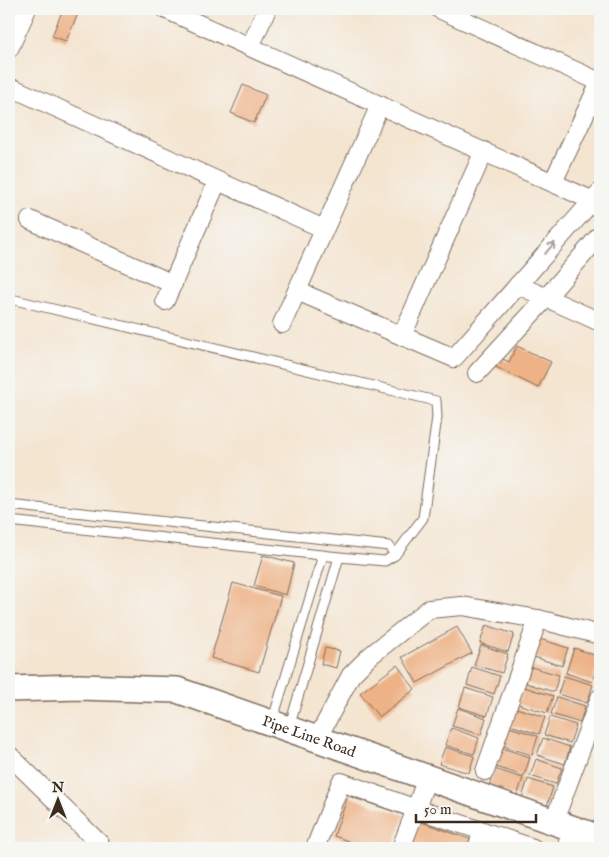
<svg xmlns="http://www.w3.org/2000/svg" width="609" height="857" viewBox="0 0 609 857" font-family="'IM FELL English',serif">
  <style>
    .building { fill: #eeb286 }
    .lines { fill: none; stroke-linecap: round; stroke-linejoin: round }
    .lane-casing { stroke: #7c6b5d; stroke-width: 11 }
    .street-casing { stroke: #7c6b5d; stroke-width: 20 }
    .secondary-casing { stroke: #7c6b5d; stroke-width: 28 }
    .lane { stroke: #fff; stroke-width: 9 }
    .street { stroke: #fff; stroke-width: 18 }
    .secondary { stroke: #fff; stroke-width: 25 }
    .oneway { stroke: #a79f9a }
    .labels { text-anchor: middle; stroke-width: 4; stroke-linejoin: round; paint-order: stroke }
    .street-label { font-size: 15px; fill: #3b2a1e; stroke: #f6f6f2 }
  </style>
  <rect width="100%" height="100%" fill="#f6f6f2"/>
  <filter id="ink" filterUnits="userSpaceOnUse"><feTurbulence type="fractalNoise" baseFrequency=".02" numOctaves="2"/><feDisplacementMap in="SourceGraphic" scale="10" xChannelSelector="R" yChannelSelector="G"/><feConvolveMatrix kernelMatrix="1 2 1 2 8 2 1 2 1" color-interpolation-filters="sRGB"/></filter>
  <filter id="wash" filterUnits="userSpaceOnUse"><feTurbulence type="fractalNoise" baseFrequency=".0096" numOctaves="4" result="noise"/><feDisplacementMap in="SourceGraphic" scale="20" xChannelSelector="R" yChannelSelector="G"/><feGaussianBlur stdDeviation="1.12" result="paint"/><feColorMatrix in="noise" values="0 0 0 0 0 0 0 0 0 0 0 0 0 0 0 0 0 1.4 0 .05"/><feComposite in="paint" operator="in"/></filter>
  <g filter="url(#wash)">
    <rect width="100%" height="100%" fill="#f4e5d1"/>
    <g id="blocks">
      <g class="building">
        <path d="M9 9H15L9 22Z"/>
        <path d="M63 9H80L66 41 52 36Z"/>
        <path d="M243 85 266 95 254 123 231 113Z"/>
        <path d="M517 346 551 362 538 388 494 366 499 357 509 362Z"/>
        <path d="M600 459V476L594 473Z"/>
        <path d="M263 555 294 563 286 595 254 586Z"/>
        <path d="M233 583 281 596 259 672 211 658Z"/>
        <path d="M486 625 514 634 508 652 480 643Z"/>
        <path d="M457 627 472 653 417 683 402 657Z"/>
        <path d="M540 639 568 648 562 666 534 657Z"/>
        <path d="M481 645 508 654 502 673 474 665Z"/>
        <path d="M325 648 340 651 336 668 321 664Z"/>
        <path d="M574 648 600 657 592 682 566 673Z"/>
        <path d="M397 665 415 689 379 717 360 693Z"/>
        <path d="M472 667 500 676 494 694 467 685Z"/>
        <path d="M531 667 559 675 554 692 526 683Z"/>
        <path d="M564 676 593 685 587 703 558 694Z"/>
        <path d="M524 687 553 696 547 713 518 704Z"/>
        <path d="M465 688 493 697 487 716 459 707Z"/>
        <path d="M557 697 585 706 580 723 551 714Z"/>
        <path d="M458 708 486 718 481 735 452 726Z"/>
        <path d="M516 708 545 717 539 734 510 725Z"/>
        <path d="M550 717 576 725 570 743 544 735Z"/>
        <path d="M509 727 538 736 532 755 503 746Z"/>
        <path d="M451 728 479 738 474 754 445 745Z"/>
        <path d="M543 738 570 747 565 764 537 755Z"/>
        <path d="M445 747 474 756 469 773 439 764Z"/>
        <path d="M502 748 530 757 524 776 496 767Z"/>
        <path d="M536 759 562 768 556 784 530 776Z"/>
        <path d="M494 769 523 778 517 796 489 787Z"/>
        <path d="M528 779 553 787 547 806 522 798Z"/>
        <path d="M348 796 404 815 393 848H346L348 841 334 836Z"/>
        <path d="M416 820 472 840 469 848 407 847Z"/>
      </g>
    </g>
  </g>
  <g filter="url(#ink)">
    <use href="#blocks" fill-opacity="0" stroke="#7c6b5d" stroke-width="1"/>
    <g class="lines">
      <g class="lane-casing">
        <g id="lane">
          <path d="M9 301 11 299 436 401 437 417 423 518 395 555"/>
          <path d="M9 505 389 546 395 555 385 561 339 557 289 728"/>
          <path d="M9 521 339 557"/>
          <path d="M272 722 323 555"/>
        </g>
      </g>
      <g class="street-casing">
        <g id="street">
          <path d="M165 9 600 204"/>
          <path d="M439 9 600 82"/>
          <path d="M250 47 267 9"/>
          <path d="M9 49 27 9"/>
          <path d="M15 89 324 229"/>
          <path d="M553 182 600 82"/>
          <path d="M30 220 173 284"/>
          <path d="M518 285 600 322"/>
          <path d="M297 291 454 358 600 192"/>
          <path d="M165 301 217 182"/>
          <path d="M282 324 380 105"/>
          <path d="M402 336 484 151"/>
          <path d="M477 373 546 298 600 235"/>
          <path d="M317 739 351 675 370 656 429 609 462 606 538 619 600 635"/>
          <path d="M9 755 100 844 98 848"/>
          <path d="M485 771 538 619"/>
          <path d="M554 821 600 698"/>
          <path d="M315 848 341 782 416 809 427 777"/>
          <path d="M401 848 416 809 533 848"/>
          <path d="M477 848 483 831"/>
          <path d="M566 848 573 828"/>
        </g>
      </g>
      <g class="secondary-casing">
        <g id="secondary">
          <path id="s1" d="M9 689 79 687 177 690 600 838"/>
        </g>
      </g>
      <use href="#lane" class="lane"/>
      <use href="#street" class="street"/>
      <use href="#secondary" class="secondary"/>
    </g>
    <defs><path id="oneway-shaft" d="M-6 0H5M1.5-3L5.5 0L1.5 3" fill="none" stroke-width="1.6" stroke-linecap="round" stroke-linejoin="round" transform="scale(1.25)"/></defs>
    <use class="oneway" href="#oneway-shaft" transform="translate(550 248) rotate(-49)"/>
  </g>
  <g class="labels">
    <g class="street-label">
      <text dy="5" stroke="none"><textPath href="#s1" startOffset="308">Pipe Line Road</textPath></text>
    </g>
  </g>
  <rect width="609" height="857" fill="none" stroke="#f6f6f2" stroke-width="30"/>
  <g transform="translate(58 800)" stroke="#f6f6f2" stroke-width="4" paint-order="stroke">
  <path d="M0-4L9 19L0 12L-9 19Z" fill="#3b2a1e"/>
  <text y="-8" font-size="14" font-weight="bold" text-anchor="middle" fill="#3b2a1e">N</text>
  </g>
  <path d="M416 814v8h120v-8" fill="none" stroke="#3b2a1e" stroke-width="2.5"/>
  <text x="424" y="814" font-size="15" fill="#3b2a1e" stroke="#f6f6f2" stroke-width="4" paint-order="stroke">50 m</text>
</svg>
